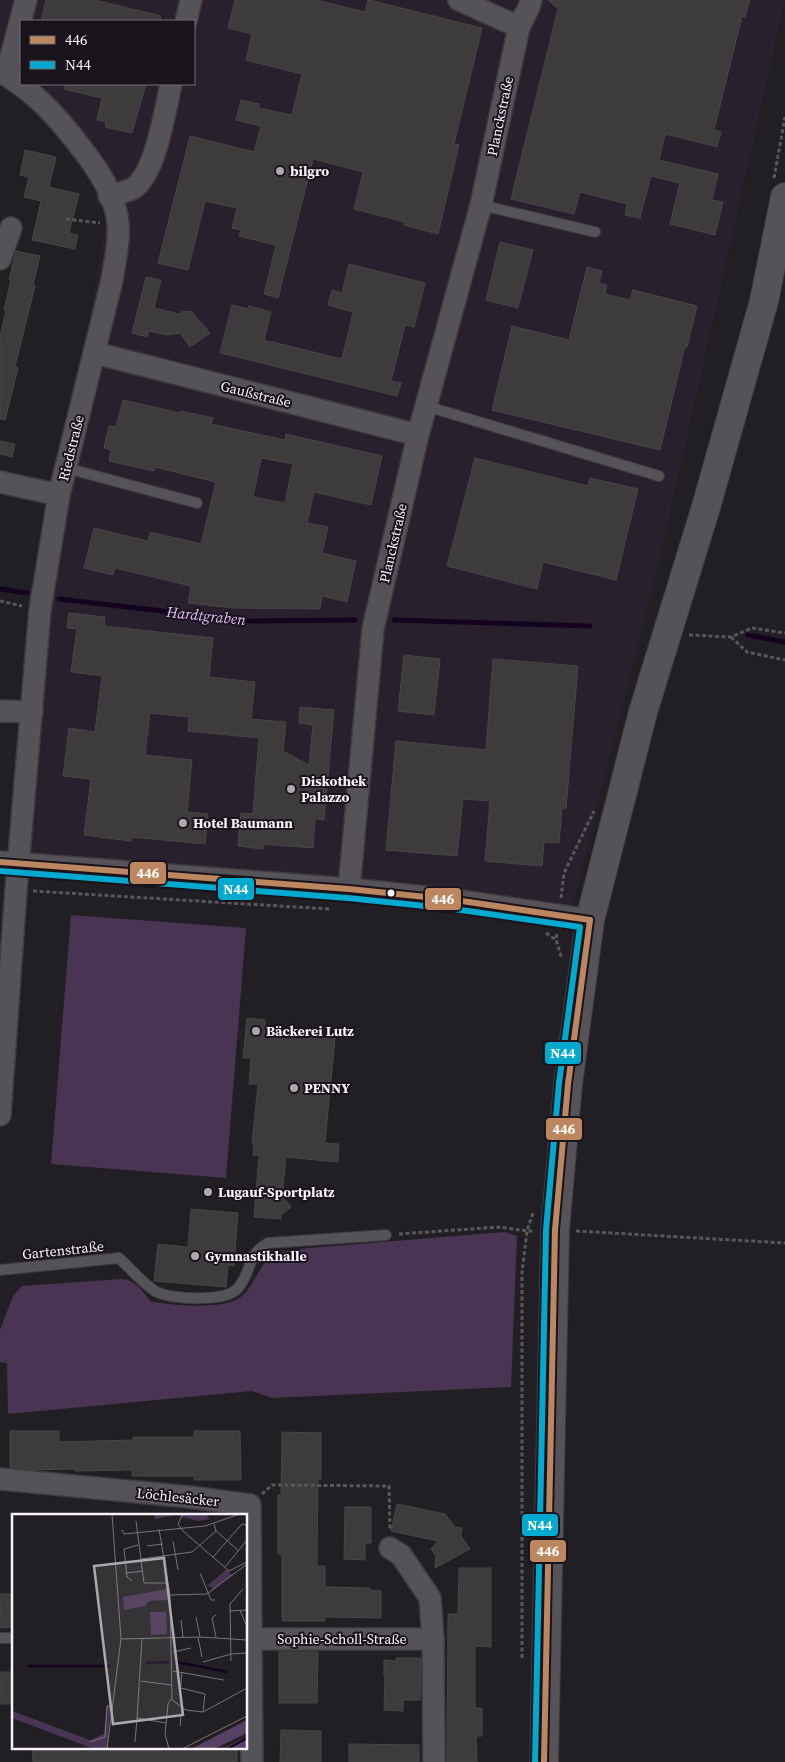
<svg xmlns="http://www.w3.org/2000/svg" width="785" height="1762" viewBox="0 0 785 1762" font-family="'Source Serif 4',serif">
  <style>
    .built { fill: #28202d; fill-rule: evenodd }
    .green { fill: #493454 }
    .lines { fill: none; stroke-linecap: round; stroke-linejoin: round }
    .stream { stroke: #14031e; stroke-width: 5 }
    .building { fill: #3e3b3c; stroke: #474645; fill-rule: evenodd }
    .service-casing { stroke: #3e3b3f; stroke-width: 12 }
    .minor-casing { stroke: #3e3b3f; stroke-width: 24 }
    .secondary-casing { stroke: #3e3b3f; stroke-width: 30 }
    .path { stroke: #59575a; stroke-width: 3; stroke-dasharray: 4 2.5; stroke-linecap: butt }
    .service { stroke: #565358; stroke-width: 10 }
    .minor { stroke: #565358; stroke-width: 21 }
    .secondary { stroke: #565358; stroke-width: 28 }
    .bus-1-casing { stroke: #19141c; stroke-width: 10 }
    .bus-2-casing { stroke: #19141c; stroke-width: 10 }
    .bus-1 { stroke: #bb8660; stroke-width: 6 }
    .bus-2 { stroke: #00a9ce; stroke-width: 6 }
    .poi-dot { fill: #aca9ae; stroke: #19141c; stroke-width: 2 }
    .bus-dot { fill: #f7f3f9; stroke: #19141c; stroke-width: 2 }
    .labels { text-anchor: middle; stroke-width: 4; stroke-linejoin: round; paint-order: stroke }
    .street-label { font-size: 14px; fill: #f7f3f9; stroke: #19141c }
    .poi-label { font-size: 14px; font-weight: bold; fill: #f7f3f9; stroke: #19141c; text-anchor: start }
    .water-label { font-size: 15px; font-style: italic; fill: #e5bafd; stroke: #19141c }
    .inset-river { fill: none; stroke: #14031e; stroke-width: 2.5 }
    .inset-road { fill: none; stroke: #777479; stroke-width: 1 }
    .view { fill: #aca9ae; fill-opacity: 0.15; stroke: #aca9ae; stroke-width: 2.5 }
    .inset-edge { fill: none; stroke: #f7f3f9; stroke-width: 2.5 }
    .line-badge { stroke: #19141c; stroke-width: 2 }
    .badge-label { font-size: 14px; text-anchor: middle; font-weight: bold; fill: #fff }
  </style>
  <rect width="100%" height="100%" fill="#211f23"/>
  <path class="built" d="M0 0H785L666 531 570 915 8 870 65 464 90 319 106 215 88 167 29 93 0 79ZM21 21H194V84H21Z"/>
  <g class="green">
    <path d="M71 915 246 928 226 1178 51 1164Z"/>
    <path d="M504 1232 517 1236 511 1387 272 1398 252 1391 8 1414 7 1363 0 1362V1330L13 1296 22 1286 122 1279C135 1280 143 1291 150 1301 169 1306 222 1309 238 1299 254 1289 258 1264 274 1254 280 1251 291 1251 297 1249Z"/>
  </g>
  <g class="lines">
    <g class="stream">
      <path d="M0 589 27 593"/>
      <path d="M59 599 248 621 355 620"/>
      <path d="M394 620 590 626"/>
      <path d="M748 635 785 642"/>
    </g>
  </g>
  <g class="building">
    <path d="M46 0H95L161 16 160 21H41Z"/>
    <path d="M235 0H316L365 12 368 0H369L482 28 454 144 459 145 438 234 404 225 405 222 354 209 363 172 313 159 278 298 264 294 276 245 239 236 241 230 232 228 237 208 205 201 188 270 158 263 190 136 254 152 261 126 236 120 241 100 259 104 258 108 292 115 302 74 246 60 252 34 228 28Z"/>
    <path d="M548 0H750L745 17 742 16 714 130 721 132 717 147 665 134 659 160 718 174 712 200 723 202 715 235 670 224 680 183 651 176 640 218 625 215 627 204 580 192 574 214 511 199 558 9Z"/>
    <path d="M65 84H146L132 133 105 127 106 122 97 120 102 98 64 89Z"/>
    <path d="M25 150 56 157 49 187 79 194 69 233 78 235 75 249 32 240 41 201 24 197 29 177 20 175Z"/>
    <path d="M500 242 533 250 518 308 486 300Z"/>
    <path d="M16 251 40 256 33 285 35 286 15 367 18 368 5 420 0 419V337L6 311 4 310 11 280H9Z"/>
    <path d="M349 264 425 283 414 327 405 325 391 381 401 383 397 396 220 353 232 305 248 309 249 306 271 312 264 340 342 359 353 312 328 305 332 290 342 293Z"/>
    <path d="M587 267 602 271 599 283 607 285 605 294 630 300 633 290 697 306 687 347 685 346 660 450 492 410 512 326 569 340Z"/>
    <path d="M146 277 161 280 154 308 179 314 181 312 191 311 210 333 190 347 180 333 167 335 149 331 147 337 132 333Z"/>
    <path d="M123 400 180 413 181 411 213 418 211 424 285 440 286 434 382 456 371 505 314 492 307 523 328 527 322 553 356 561 347 602 322 596 320 609 233 608 188 603 191 586 115 568 113 575 84 568 94 528 148 541 150 532 201 544 216 482 155 467 154 471 109 461 111 450 104 448 109 426 116 427ZM261 458 293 464 285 503 253 497Z"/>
    <path d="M0 441 15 444 12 457 0 454Z"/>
    <path d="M475 458 588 486 590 478 638 489 616 580 543 562 537 589 447 566Z"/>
    <path d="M69 613 105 617 104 626 213 638 209 677 255 682 251 719 286 722 283 751 309 765 313 725 299 723 300 707 334 710 324 820 315 819 313 848 263 844V849L238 846 241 813 253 814 259 738 188 731 189 717 150 713 145 755 192 760 187 812 208 814 205 844 132 837 131 841 84 835 91 779 63 776 69 728 95 732 102 676 71 672 77 629 67 628Z"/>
    <path d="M404 655 440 659 434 715 398 711Z"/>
    <path d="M493 659 578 666 566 808H562L559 843 544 842 542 866 485 861 490 801 463 799 457 856 386 850 396 741 486 750Z"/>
    <path d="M247 1018 265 1020V1032L335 1038 325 1143 339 1144 338 1162 286 1157 282 1196 291 1207 281 1215V1219L254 1217 259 1155H253L254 1143H252L258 1084H249L251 1058H243Z"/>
    <path d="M191 1209 238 1213 234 1266 228 1265 226 1287 154 1281 158 1244 188 1247Z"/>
    <path d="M10 1431H59V1442L133 1440V1437H194V1431H240L241 1480H194V1476H132V1470L75 1471V1469L33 1470 10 1467Z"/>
    <path d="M282 1432 321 1433V1479H318L317 1566H325V1587L370 1588V1590L381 1591V1618L325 1617V1621H282V1554H278V1495H281Z"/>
    <path d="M397 1504 445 1514 455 1527 462 1528 461 1536 470 1549 435 1568 436 1556 431 1549 438 1541 391 1531Z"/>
    <path d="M345 1507H371V1543H365V1560L344 1559Z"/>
    <path d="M459 1568H491V1647L475 1646V1708H482V1736H476L477 1762H447L448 1614H458Z"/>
    <path d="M0 1594H14V1627L1 1628Z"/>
    <path d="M279 1652H318L317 1703H279Z"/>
    <path d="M396 1658H421L420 1700H403V1711L384 1710 385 1676H384V1660L396 1661Z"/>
    <rect x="0" y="1672" width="14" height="32"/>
    <path d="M281 1730 321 1731V1762H280Z"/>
    <path d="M349 1744 419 1745V1762H349Z"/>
    <path d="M32 1748H237V1762H33Z"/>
  </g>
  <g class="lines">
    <g class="service-casing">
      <g id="service">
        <path d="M481 205 595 232"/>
        <path d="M426 406 659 476"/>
        <path d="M66 468 197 503"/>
        <path d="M0 1270 119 1258C128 1266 149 1290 159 1293 175 1299 225 1302 237 1289 253 1272 245 1256 268 1243L386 1235"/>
        <path d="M0 1638H14"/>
      </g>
    </g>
    <g class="minor-casing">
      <g id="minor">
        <path d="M186 21 191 0"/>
        <path d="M519 27 529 7 531 0"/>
        <path d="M0 71C36 93 57 116 82 149 98 169 112 191 117 216 121 237 115 260 112 280L59 495 40 610 16 890 0 1115"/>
        <path d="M6 75 26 0"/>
        <path d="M109 196C117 193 129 192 135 187 156 171 165 110 171 84"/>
        <path d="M0 259 11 228"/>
        <path d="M95 353 418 435"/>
        <path d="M0 482 59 495"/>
        <path d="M0 711 32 712"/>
        <path d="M0 862 349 889 455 900 590 920"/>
        <path d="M349 889 373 629 418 435 481 205 519 27 459 0"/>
        <path d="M0 1479 190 1497 250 1505 252 1762"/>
        <path d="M390 1548 401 1555 430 1598 433 1639 434 1762"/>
        <path d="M251 1639H433"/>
      </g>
    </g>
    <g class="secondary-casing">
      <path id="secondary" d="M544 1762 555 1230 568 1084 590 920 643 712 706 507 764 301 785 197"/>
    </g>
    <g class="path">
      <path d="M774 178 785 117"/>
      <path d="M66 219 100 223"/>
      <path d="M0 601 22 606"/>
      <path d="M689 635 731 637 752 628 785 633"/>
      <path d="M731 637 747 652 785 660"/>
      <path d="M33 891 329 909"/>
      <path d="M561 898 564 873 594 811"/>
      <path d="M546 933 556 940"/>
      <path d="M557 934 556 940 562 959"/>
      <path d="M576 1231 785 1243"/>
      <path d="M399 1234 499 1227 527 1231H535"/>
      <path d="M262 1494 272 1485 389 1486 390 1530"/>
      <path d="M522 1658V1272L527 1231 533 1213"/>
    </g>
    <use href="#service" class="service"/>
    <use href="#minor" class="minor"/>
    <use href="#secondary" class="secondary"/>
    <g class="bus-1-casing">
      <g id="bus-1">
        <path d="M0 862 349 889 455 900 590 920"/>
        <path d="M544 1762 555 1230 568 1084 590 920"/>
      </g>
    </g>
    <g class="bus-2-casing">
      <path id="bus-2" d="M0 871 348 898 454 909 580 927 559 1083 546 1230 535 1762"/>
    </g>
    <use href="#bus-1" class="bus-1"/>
    <use href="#bus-2" class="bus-2"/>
  </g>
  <g class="poi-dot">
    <circle cx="280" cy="171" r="5"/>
    <circle cx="291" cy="789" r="5"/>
    <circle cx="183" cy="823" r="5"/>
    <circle cx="256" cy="1031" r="5"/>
    <circle cx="294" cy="1088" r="5"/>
    <circle cx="208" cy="1192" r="5"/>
    <circle cx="195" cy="1256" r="5"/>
  </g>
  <circle class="bus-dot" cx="391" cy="893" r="4.5"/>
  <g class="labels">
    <g class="street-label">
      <text transform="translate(500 116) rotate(-78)" y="5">Planckstraße</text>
      <text transform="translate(256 394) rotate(14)" y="5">Gaußstraße</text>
      <text transform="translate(71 448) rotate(-76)" y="5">Riedstraße</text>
      <text transform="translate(393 543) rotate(-77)" y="5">Planckstraße</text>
      <text transform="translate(63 1250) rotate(-6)" y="5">Gartenstraße</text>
      <text transform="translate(178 1497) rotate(6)" y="5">Löchlesäcker</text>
      <text x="342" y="1644">Sophie-Scholl-Straße</text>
    </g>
    <g class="poi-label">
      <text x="290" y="176">bilgro</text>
      <text x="301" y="786">Diskothek<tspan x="301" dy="16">Palazzo</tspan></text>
      <text x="193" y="828">Hotel Baumann</text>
      <text x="266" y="1036">Bäckerei Lutz</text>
      <text x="304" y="1093">PENNY</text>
      <text x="218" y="1197">Lugauf-Sportplatz</text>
      <text x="205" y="1261">Gymnastikhalle</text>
    </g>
    <g class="water-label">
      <text transform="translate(206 616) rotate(6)" y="5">Hardtgraben</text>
    </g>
  </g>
  <g transform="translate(12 1514)">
    <rect width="235" height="235" fill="#211f23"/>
    <path d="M142 0H193L198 5 186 7 164 1 143 5ZM215 55 220 61 200 76 199 72 194 73ZM155 75V86L137 87 133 92 112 96 111 83ZM138 98H154L155 120 139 121ZM99 190 95 235H82L0 204V197L78 226 92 220 95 192Z" fill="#493454"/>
    <path d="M235 206V218L229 222 202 235H179ZM235 223V235H211L227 226Z" fill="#574064"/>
    <path class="inset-river" d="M162 148 185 152M133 149 157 148M16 152H98M186 152 215 158M215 235 235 224"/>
    <path class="inset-road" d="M171 0 166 10 171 17 217 57 235 48M124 7 132 69H156M202 10 204 17 227 37M147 15 158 81 160 186 174 196 191 198 235 174M110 16 112 20 193 12 228 0M161 27 166 56M135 32 151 30M201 43 230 10 235 11M129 45 180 38 204 17M213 53 235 26M115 59 131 57M188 59 199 86H203M120 67 115 63 112 35 126 31M158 81 195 80 235 50M228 96 235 113M218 97 235 96M184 103 188 123M169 106 171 123M186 123 190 143M204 123 200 104 204 101M109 125 188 123 235 126M130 125 125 204 154 209M161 138 179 134M219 147 218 90 231 75M191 148 219 140 235 139M161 157 212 166M129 167 159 171M169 174 193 180 191 198M168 181 170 158M168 212 170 194M78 228 93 223 95 192H99M123 228 125 204M95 235 109 125 100 0M157 235 153 220 156 190 159 185M170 235 235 202"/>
    <path class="view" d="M152 44 171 201 101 210 82 52Z"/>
    <rect width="235" height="235" class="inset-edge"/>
  </g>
  <g class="line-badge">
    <rect x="129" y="861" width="38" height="24" rx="5" fill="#bb8660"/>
    <rect x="217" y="877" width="38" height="24" rx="5" fill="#00a9ce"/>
    <rect x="424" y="887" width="38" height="24" rx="5" fill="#bb8660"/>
    <rect x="544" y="1041" width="38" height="24" rx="5" fill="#00a9ce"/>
    <rect x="545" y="1117" width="38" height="24" rx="5" fill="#bb8660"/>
    <rect x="521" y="1513" width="38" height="24" rx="5" fill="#00a9ce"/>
    <rect x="529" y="1539" width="38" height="24" rx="5" fill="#bb8660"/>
  </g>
  <g class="badge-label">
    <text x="148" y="878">446</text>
    <text x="236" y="894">N44</text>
    <text x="443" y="904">446</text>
    <text x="563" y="1058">N44</text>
    <text x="564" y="1134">446</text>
    <text x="540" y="1530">N44</text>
    <text x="548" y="1556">446</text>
  </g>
  <rect x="20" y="20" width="175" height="65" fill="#19141c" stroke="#726d74"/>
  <rect x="30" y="36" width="25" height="8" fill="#bb8660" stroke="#726d74"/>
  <text x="65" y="45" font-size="15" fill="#f7f3f9">446</text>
  <rect x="30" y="61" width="25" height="8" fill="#00a9ce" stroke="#726d74"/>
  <text x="65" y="70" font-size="15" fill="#f7f3f9">N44</text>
</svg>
